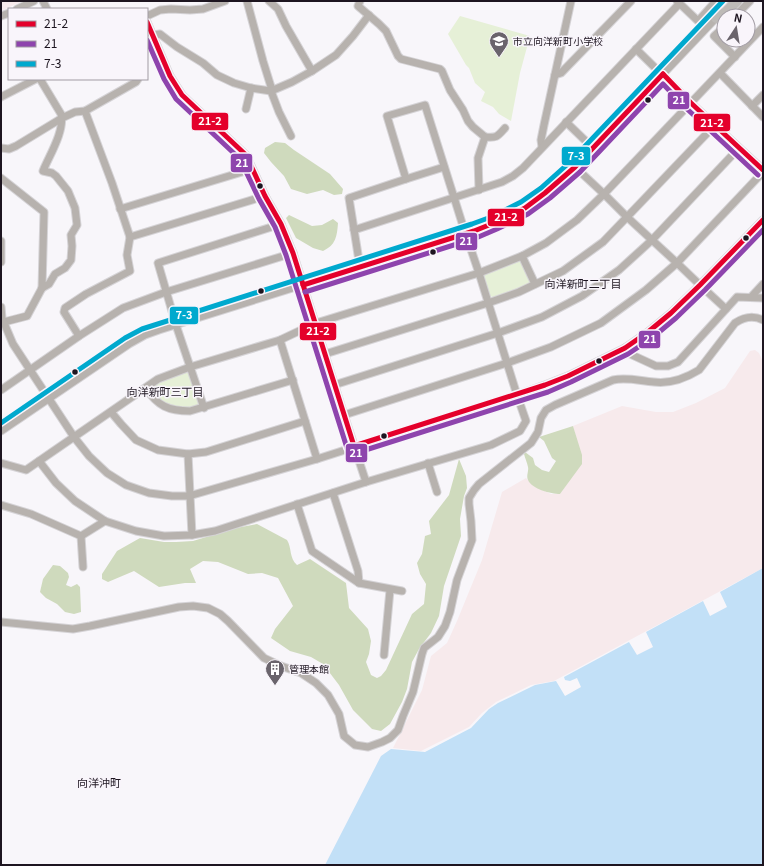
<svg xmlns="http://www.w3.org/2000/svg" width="764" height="866" viewBox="0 0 764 866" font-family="Georgia,'Noto Sans JP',serif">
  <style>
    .industrial { fill: #f7eaec }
    .green { fill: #e6f0d7 }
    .forest { fill: #cfdabd }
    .water { fill: #c2e0f7 }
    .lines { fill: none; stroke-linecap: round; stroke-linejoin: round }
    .minor-casing { stroke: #d5d3d6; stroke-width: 9 }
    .highway-casing { stroke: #d5d3d6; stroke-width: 12 }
    .minor { stroke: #b7b2ae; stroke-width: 7 }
    .highway { stroke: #bdbab7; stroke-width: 10 }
    .bus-1-casing { stroke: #f9f5fb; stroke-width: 8 }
    .bus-2-casing { stroke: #f9f5fb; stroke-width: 8 }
    .bus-3-casing { stroke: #f9f5fb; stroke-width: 8 }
    .bus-1 { stroke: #e4002b; stroke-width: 5 }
    .bus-2 { stroke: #8e44ad; stroke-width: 5 }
    .bus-3 { stroke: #00a9ce; stroke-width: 5 }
    .bus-dot { fill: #1d1520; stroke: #f9f5fb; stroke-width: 1.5 }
    .labels { text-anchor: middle; stroke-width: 3; stroke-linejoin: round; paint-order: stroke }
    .poi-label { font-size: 10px; fill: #1d1520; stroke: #f9f5fb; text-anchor: start }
    .neighbourhood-label { font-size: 11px; fill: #1d1520; stroke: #f9f5fb }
    .line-badge { stroke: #f9f5fb; stroke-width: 1.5 }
    .badge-label { font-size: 11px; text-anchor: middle; font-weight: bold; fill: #fff }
  </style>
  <rect width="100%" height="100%" fill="#f8f6fa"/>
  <g class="industrial">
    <path d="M1 1H23L1 11Z"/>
    <path d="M755 350 759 353 763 362V568L554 681 531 685 496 702 482 713 469 727 421 751 393 748 422 690 431 656 447 643 457 621 482 560 502 492 526 478 534 486 551 494H560L581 464 582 459 573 426 622 406 656 412H673L696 403 725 388 750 351Z"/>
  </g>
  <g class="green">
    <path d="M460 16 530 36 520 73 511 121 499 114 493 107 481 101 485 92 475 83 469 68 466 65 448 34Z"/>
    <path d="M520 261 522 262 531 280 530 284 493 297 489 296 483 277 485 274Z"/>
    <path d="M187 371 189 372 199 403 197 407C190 408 181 409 174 408 166 406 151 395 152 387L163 379Z"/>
  </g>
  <g class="forest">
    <path d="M275 142 285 143 294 150 330 174 343 189 342 194 334 195 323 190 307 194 291 189 284 176 271 162 264 153 265 148Z"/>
    <path d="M289 215 312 226 322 225 333 219 338 223C337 236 336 245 323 251L313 248 296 238 286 218Z"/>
    <path d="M573 426 582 455V464L560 494C551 494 532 489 528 480 526 475 529 471 528 467 527 462 525 458 524 454L525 452 533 458 535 465 542 470 549 472 556 461 552 458 544 441 539 437Z"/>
    <path d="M459 459 466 476 467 488 464 496 460 519 461 536 444 586 439 616 431 633 419 649 412 662 407 689 402 702 390 724 381 731 372 729 353 710 339 685 323 664 311 657 290 651 271 638 275 629 293 606 278 578 262 573 248 574 218 562 203 561 190 569 196 583H185L159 587 134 571 108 582 102 579V574L117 551 140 538 164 542H176L193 541 236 528 257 524 287 540C292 548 289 558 297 565L310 559 346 583 349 608 368 629 371 641 369 654 366 662 371 675 377 678 381 676 386 670 412 614 424 604 426 584 420 574 417 563 422 554 425 536 431 534 429 521 449 495Z"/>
    <path d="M53 565 60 566 68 573 69 577 66 585 71 587 77 584 80 587 81 612 74 614 65 612 57 604 46 598 40 592 43 579Z"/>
  </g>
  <path class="water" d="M763 568V865H325L381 756 391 749 425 752 471 728 489 709 498 703 535 685 556 681 565 696 581 687 577 678 570 681 565 680 564 677 629 642 637 655 653 647 646 632 703 601 710 616 727 607 720 592Z"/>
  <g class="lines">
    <g class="minor-casing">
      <g id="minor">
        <path d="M43 1 47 9"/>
        <path d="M247 1 263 61 272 90"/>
        <path d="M269 1 278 9 286 26 312 71"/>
        <path d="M360 1 358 6 379 24 386 31 398 56 401 59 440 69 442 71 450 90 463 110 468 121 473 127 485 137"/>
        <path d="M677 1 698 21 716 1"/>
        <path d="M17 9 34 1"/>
        <path d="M1 16 9 13"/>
        <path d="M147 16 160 10 171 9 190 10 203 9 225 1"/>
        <path d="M735 16 750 1"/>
        <path d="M147 22 170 76 182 95 246 155 265 196 281 224 293 253 344 415 366 482"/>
        <path d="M724 27 714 36 735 57"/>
        <path d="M147 38 153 35 160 34 177 47 203 63 217 75 234 83 251 88 271 91 292 82 312 71 336 55 353 36 369 15"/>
        <path d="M636 49 691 103 763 170"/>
        <path d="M720 73 763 117"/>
        <path d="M555 75 561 73 631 1"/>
        <path d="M40 79 61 114C65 131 49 156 43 171L52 173 56 176 68 191 75 208 77 225 71 235 72 246 71 260 65 268 55 274 49 284 42 288"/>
        <path d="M271 91 279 112 291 136"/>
        <path d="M1 97 36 79"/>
        <path d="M752 106 763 95"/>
        <path d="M246 109 251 88"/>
        <path d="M566 122 593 148"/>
        <path d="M542 147 541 140 544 125 571 1"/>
        <path d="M1 148 9 149 16 146 62 118 75 112 85 111 136 82 138 79"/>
        <path d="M575 167 604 194 627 217 677 263 700 285 726 309"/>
        <path d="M1 178 44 212 42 288 27 316 4 322"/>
        <path d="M479 190 478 158 485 137C497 138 497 137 505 128"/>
        <path d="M120 209 252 169"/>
        <path d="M354 230 502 182 513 176 523 168 679 4"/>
        <path d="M130 237 265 196"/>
        <path d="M1 241V262"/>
        <path d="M522 256 535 284"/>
        <path d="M360 267 349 198 406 179 444 167"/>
        <path d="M751 297 763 284"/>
        <path d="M1 307 2 318 13 344 74 437 89 456 107 473 126 485 149 493 172 496H189L317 459 517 395 545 385 568 376 625 348 648 332 671 313 700 285 763 220"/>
        <path d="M79 336 64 312 65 308 86 294 130 271 127 255 130 237 112 183 85 111"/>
        <path d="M280 340 317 459"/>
        <path d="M625 348 630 354 656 366H668L678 362 737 297 763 298"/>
        <path d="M325 354 488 303 519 292 563 271 603 242 627 217 715 125"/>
        <path d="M334 385 498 333 542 317 582 296 619 270 652 240 739 148"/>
        <path d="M146 388C157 406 169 411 190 411L293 380"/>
        <path d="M1 390 79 336 123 308 166 292 293 253"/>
        <path d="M204 408 176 325 158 263 281 224"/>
        <path d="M111 412 121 424 136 440 158 450 188 454 206 452 305 421"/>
        <path d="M344 415 507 363 551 347 601 323 646 290 677 263 763 172"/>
        <path d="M1 431 129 344 145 335 159 330 474 231 494 223 525 208 545 193 575 167 716 18"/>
        <path d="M188 454 192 535"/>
        <path d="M39 461 56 483 75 501 105 521 136 531 164 536 192 535 215 531 366 482 491 445 520 431 526 421 517 395 479 273 463 226 425 105 387 116 406 179"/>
        <path d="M1 463 26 470 158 379 190 367 280 340 316 323 479 273 522 256 546 243 577 220 604 194 763 27"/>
        <path d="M428 463 437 492"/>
        <path d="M333 493 358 571 359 583"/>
        <path d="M297 504 312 551 359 583 402 591"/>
        <path d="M1 505 31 514 81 536 105 521"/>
        <path d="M81 536 83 567"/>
        <path d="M1 622 73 629 90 626 179 607 193 606 208 608 220 614 228 621 264 658 281 666 301 673 316 683 328 695 339 714 344 736 355 745 368 747 382 742 390 738 398 730 403 716 413 692 422 654 424 648 438 637 445 626 450 612 457 580 472 540 471 521 469 504V498L474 490 479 484 531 443 538 432 541 418 546 410 555 405 613 380C627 377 640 381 654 382 670 384 686 378 699 370L735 323C744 317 753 315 763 320"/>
        <path d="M384 655 390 590"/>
      </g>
    </g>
    <g class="highway-casing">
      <path id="highway" d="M716 18 726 12 737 1"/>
    </g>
    <use href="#minor" class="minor"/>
    <use href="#highway" class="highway"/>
    <g class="bus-1-casing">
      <g id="bus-1">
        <path d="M147 22 170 76 182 95 246 155 265 196 281 224 293 253 354 446"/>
        <path d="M663 74 691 103 763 170"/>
        <path d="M303 285 474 231 494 223 525 208 545 193 575 167 663 74"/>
        <path d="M354 446 545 385 568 376 625 348 648 332 671 313 700 285 763 220"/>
      </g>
    </g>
    <g class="bus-2-casing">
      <g id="bus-2">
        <path d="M147 40 164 79 176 99 240 159 259 199 275 227 286 255 347 448C349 452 352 453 356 453L548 392 571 382 628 354 652 338 676 318 705 290 763 230"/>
        <path d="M305 292 476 238 497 229 528 214 550 198 580 172 663 84 686 108 758 175"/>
      </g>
    </g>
    <g class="bus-3-casing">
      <path id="bus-3" d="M1 423 125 338 142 329 472 224 491 217 521 202 541 188 570 162 723 1"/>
    </g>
    <use href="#bus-1" class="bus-1"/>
    <use href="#bus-2" class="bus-2"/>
    <use href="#bus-3" class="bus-3"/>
  </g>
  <defs>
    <g id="school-pin" transform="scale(1)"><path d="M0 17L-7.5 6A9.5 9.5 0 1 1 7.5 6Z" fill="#6a646c" stroke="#f9f5fb"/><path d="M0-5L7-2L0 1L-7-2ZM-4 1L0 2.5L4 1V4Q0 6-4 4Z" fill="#fff"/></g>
    <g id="building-pin" transform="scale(1)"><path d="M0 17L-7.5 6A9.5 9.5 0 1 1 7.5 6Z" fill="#6a646c" stroke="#f9f5fb"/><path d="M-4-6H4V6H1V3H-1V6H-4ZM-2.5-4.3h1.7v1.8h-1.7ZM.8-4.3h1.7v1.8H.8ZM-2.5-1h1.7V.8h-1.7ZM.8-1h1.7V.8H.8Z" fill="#fff"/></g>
  </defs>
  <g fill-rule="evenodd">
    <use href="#school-pin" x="499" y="41"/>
    <use href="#building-pin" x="275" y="669"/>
  </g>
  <g class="bus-dot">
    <circle cx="648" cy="100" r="3.5"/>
    <circle cx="260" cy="186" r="3.5"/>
    <circle cx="746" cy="238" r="3.5"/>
    <circle cx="433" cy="252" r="3.5"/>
    <circle cx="261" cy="291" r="3.5"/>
    <circle cx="599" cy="361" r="3.5"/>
    <circle cx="75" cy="372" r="3.5"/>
    <circle cx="384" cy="436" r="3.5"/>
  </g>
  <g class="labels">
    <g class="poi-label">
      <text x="513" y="45">市立向洋新町小学校</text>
      <text x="289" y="673">管理本館</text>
    </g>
    <g class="neighbourhood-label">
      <text x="583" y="288">向洋新町二丁目</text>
      <text x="165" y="396">向洋新町三丁目</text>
      <text x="99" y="787">向洋沖町</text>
    </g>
  </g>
  <g class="line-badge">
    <rect x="667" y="91" width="23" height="19" rx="4" fill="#8e44ad"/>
    <rect x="191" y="112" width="38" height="19" rx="4" fill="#e4002b"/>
    <rect x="693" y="113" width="38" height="19" rx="4" fill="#e4002b"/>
    <rect x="561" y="146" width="30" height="20" rx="4" fill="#00a9ce"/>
    <rect x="230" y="153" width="23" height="20" rx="4" fill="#8e44ad"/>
    <rect x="487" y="208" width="38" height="19" rx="4" fill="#e4002b"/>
    <rect x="455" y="232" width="23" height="19" rx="4" fill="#8e44ad"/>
    <rect x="169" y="306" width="30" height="19" rx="4" fill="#00a9ce"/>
    <rect x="299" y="322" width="38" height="19" rx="4" fill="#e4002b"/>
    <rect x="638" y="330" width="23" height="19" rx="4" fill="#8e44ad"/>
    <rect x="345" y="443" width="23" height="20" rx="4" fill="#8e44ad"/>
  </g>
  <g class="badge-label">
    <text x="679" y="104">21</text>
    <text x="210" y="125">21-2</text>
    <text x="712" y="127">21-2</text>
    <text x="576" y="160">7-3</text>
    <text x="242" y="167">21</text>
    <text x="506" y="221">21-2</text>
    <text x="466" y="245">21</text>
    <text x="184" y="319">7-3</text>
    <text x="318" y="335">21-2</text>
    <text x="650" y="343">21</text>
    <text x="356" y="457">21</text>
  </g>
  <rect width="764" height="866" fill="none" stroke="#1d1520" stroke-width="4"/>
  <rect x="8" y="8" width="140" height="72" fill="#f9f5fb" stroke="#a19ba3"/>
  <rect x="16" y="21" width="20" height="6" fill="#e4002b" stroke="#a19ba3"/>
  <text x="44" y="28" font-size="12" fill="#1d1520">21-2</text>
  <rect x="16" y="41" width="20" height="6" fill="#8e44ad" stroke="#a19ba3"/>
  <text x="44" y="48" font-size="12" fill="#1d1520">21</text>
  <rect x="16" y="61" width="20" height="6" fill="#00a9ce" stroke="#a19ba3"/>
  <text x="44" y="68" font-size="12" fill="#1d1520">7-3</text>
  <g transform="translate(736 28) rotate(12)"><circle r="19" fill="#f9f5fb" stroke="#a19ba3"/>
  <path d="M0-3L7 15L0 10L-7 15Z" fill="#6a646c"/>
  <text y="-6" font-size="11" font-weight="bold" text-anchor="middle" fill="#1d1520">N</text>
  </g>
</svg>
